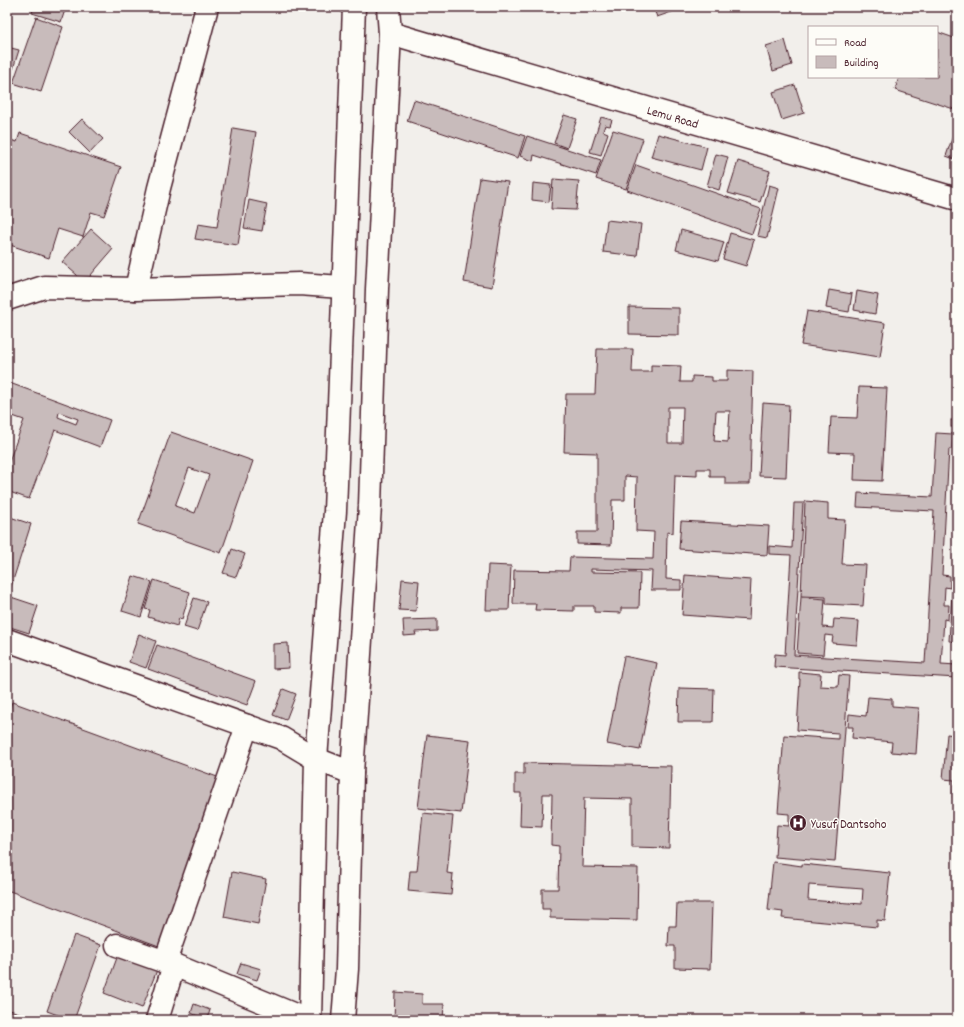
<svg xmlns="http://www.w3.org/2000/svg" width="964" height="1027" viewBox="0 0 964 1027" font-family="Dekko,sans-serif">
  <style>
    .building { fill: #c8bbbb; stroke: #4a1f2b; fill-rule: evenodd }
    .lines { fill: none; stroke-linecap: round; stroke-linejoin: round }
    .minor-casing { stroke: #4a1f2b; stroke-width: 25 }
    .minor { stroke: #fdfcf7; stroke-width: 22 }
    .labels { text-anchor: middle; stroke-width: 3; stroke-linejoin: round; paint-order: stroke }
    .street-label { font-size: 13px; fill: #4a1f2b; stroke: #fdfcf7 }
    .poi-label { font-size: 13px; fill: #4a1f2b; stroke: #fdfcf7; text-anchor: start }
  </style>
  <rect width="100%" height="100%" fill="#f2efeb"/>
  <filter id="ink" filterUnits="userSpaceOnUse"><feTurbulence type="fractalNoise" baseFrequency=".025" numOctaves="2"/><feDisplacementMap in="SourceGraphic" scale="8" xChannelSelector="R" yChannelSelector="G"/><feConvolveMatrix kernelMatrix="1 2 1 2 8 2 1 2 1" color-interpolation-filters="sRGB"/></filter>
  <g filter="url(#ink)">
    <g class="building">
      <path d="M34 7H66L61 22 32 13Z"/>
      <path d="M653 7H686L657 17Z"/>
      <path d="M36 17 63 27 41 92 13 83Z"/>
      <path d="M937 32 957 39V110L895 90 899 77H937Z"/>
      <path d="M785 40 792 65 773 71 766 46Z"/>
      <path d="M7 47 19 50 13 69 7 67Z"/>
      <path d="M795 85 804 113 782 120 773 92Z"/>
      <path d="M414 100 525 136 518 158 407 121Z"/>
      <path d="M564 115 577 119 567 148 554 143Z"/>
      <path d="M601 117 612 120 610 126 605 125 603 131 608 133 601 155 590 152Z"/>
      <path d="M82 119 103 139 90 153 69 132Z"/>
      <path d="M957 124V160L946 156Z"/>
      <path d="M233 128 256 132 238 245 195 239 198 224 217 227Z"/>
      <path d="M613 130 643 139 626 189 596 179Z"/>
      <path d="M20 133 121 167 104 216 91 212 83 237 58 229 49 258 7 244V139L17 142Z"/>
      <path d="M658 134 707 147 701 170 651 157Z"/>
      <path d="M527 136 601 160 596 175 534 155 533 161 520 156Z"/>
      <path d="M716 154 728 157 719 190 707 186Z"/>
      <path d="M738 161 770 171 760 202 728 193Z"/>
      <path d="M636 165 761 209 752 234 627 190Z"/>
      <path d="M480 178 508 182 492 287 464 282Z"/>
      <path d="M553 179 579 181 576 210 551 209Z"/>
      <path d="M533 183 551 185 549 202 532 200Z"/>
      <path d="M769 185 779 188 767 238 757 236Z"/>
      <path d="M249 200 267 204 262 231 244 228Z"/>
      <path d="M607 220 641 224 637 256 603 252Z"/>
      <path d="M91 229 113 249 85 282 62 262Z"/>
      <path d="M681 230 724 242 718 261 676 250Z"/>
      <path d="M730 233 754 240 746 266 723 259Z"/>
      <path d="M829 290 852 294 849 312 826 308Z"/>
      <path d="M857 291 878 295 875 314 854 310Z"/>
      <path d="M629 307 679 308V335L629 334Z"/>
      <path d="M807 311 885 323 880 357 801 345Z"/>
      <path d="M597 349H633L632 372H651V365L681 366 680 382H692V376L712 377V381H727V370L753 371 750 484H725V477H710V469H697V476L675 475 673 533 667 532 666 579 681 580V590H651L652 571 591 569V572L640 573 639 608H621V613L594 612V606H574V611L535 610 536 604H513L514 570 569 571 570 557 653 559 654 532 636 531 637 477 625 476V500H612L611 545 577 544V532H597V453L564 452 566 394H595ZM668 407H683L682 443H668ZM716 411H730L728 442 714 441Z"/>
      <path d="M7 382 110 420 100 447 55 430 29 499 7 491V467L24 420 7 414ZM59 412 78 419 76 424 58 417Z"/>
      <path d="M859 387 887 388 882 481 854 480 855 453 829 452 831 417 857 418Z"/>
      <path d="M763 403 789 405 786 477 759 476Z"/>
      <rect x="951" y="420" width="6" height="7"/>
      <path d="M171 432 253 461 221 553 138 524ZM189 468 209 475 195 513 175 506Z"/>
      <path d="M957 432V469H955Z"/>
      <path d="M936 433 953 434 952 449H949L942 575 950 576V588L945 587 944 605H949L948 620 944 619 941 664 957 665V678L774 667 775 654 785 655 791 555 769 554V546L792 548 794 503H803L794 655 925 663 934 511 857 507 858 493 932 497Z"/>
      <path d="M805 501 828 503V519L845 520 842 564 866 565 863 606 826 604V597L801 596Z"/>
      <path d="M7 516 31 524 8 596 38 606 29 633 7 626Z"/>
      <path d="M681 521 769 526 767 555 679 549Z"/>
      <path d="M956 530H957V642L949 641Z"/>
      <path d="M232 549 245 554 236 577 223 573Z"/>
      <path d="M488 565 511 566 509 610H486Z"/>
      <path d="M685 575 751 580 749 620 682 615Z"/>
      <path d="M133 576 152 582 141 617 122 611Z"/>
      <path d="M402 579 419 581 416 611 399 610Z"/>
      <path d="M154 580 190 592 182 619 179 618 177 626 148 617 150 610 145 609Z"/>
      <path d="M801 597 825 599 823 627 833 628 834 619 859 621 857 645 832 643 833 636 825 635 823 655 797 653Z"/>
      <path d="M194 598 207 602 197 631 184 627Z"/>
      <path d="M437 619V631L415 632 416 635 404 636 403 620Z"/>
      <path d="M139 634 156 641 146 668 129 662Z"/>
      <path d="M288 643 289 668 273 669V644Z"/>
      <path d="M157 645 256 681 247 705 148 669Z"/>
      <path d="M624 656 657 663 640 750 607 744Z"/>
      <path d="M799 672 821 674 820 686 838 687 839 675 849 676 835 862 775 857 777 825 789 826V814L778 813 784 735 838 739V733L797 730 800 679H799Z"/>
      <path d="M679 688 714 689 713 722H678Z"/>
      <path d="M283 689 296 694 286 720 273 715Z"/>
      <path d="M868 697 892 699V706L919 708 916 754 891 752 892 742 852 738 853 727H848L849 714 866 716Z"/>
      <path d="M12 702 220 778 159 946 7 890V716Z"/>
      <path d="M957 710V798H953L954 780 943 779 947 734 955 735Z"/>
      <path d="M427 735 470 740 461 813 418 808Z"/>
      <path d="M524 763 671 766 669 848 632 847V799L584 798 582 867 638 868 637 920 550 918V909H542V889H558L559 846 551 845 552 794H543L542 827 520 826 521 793H515V774H524Z"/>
      <path d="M423 813 453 816 447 873 453 874 451 895 408 891 410 871H417Z"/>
      <path d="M773 862 802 866V864L890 873 885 921 877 920V927L782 918 783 912 768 910ZM809 885 863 889 862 904 808 900Z"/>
      <path d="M232 872 266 879 258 924 224 917Z"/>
      <path d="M677 903H712L710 969 675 968V946H668L669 926H676Z"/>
      <path d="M74 935 101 945 74 1020H71L47 1011Z"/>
      <path d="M118 955 157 970 142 1008 104 993Z"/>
      <path d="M241 963 261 969 257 980 237 974Z"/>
      <path d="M395 992 422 994V1004H444L443 1020H394Z"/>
      <path d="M194 1004 210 1010 207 1020 191 1013Z"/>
      <path d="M7 1009 39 1020H7Z"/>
    </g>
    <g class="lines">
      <g class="minor-casing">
        <g id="minor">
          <path d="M390 33 957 199"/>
          <path d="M136 289 159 188 207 7"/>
          <path d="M7 299 44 287 136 289 299 284 342 287"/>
          <path d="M7 640 281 738 316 759 352 773"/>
          <path d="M117 945 174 965 307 1020"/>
          <path d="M165 962 247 726"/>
          <path d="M157 1020 174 965"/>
          <path d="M310 1020 316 759 335 511 354 7"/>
          <path d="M343 1020 347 969 352 773 370 506 377 289 390 33 388 7"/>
        </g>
      </g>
      <use href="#minor" class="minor"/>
    </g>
  </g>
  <defs>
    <g id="hospital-disc" transform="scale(0.9)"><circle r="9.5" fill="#4a1f2b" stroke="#fdfcf7"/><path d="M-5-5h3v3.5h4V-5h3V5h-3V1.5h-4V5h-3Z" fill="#fff"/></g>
  </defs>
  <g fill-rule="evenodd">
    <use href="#hospital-disc" x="798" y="823"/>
  </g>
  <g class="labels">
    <g class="street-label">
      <text transform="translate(673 116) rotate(16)" y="5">Lemu Road</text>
    </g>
    <g class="poi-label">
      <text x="811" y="828">Yusuf Dantsoho</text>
    </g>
  </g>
  <rect width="964" height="1027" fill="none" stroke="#fdfcf7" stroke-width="24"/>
  <rect x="12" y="12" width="940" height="1003" fill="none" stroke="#4a1f2b" stroke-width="1.5" filter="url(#ink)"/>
  <rect x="808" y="26" width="130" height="52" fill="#fdfcf7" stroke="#b5a4a5"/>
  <rect x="816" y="39" width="20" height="6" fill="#fdfcf7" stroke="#b5a4a5"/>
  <text x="844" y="46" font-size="12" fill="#4a1f2b">Road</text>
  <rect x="816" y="56" width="20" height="12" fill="#c8bbbb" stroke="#b5a4a5"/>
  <text x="844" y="66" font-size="12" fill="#4a1f2b">Building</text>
</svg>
